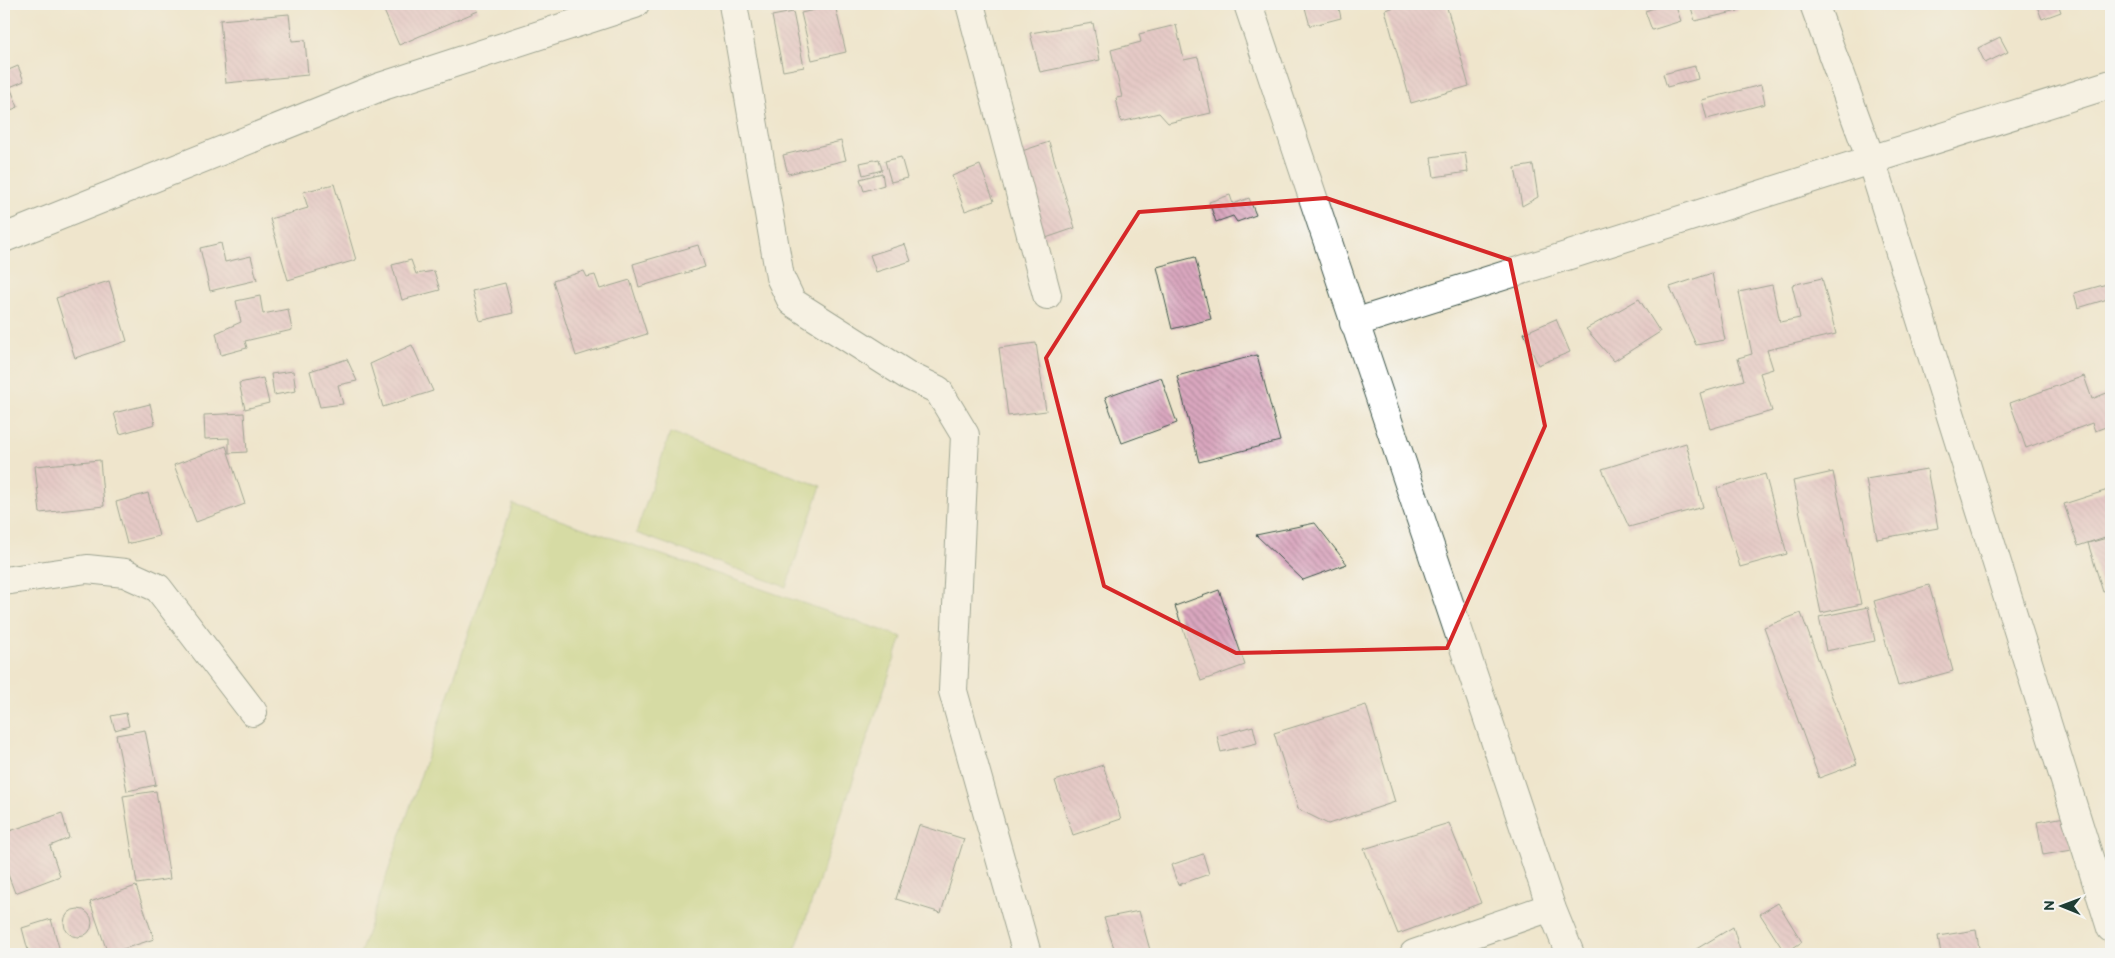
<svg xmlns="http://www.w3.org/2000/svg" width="2115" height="958" font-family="'Balsamiq Sans',sans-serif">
<defs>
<pattern id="building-back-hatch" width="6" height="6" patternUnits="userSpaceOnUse" patternTransform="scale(1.25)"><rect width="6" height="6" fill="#daa7bf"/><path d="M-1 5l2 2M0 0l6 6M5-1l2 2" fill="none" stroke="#b0899c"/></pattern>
</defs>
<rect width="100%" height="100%" fill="#f6f6f2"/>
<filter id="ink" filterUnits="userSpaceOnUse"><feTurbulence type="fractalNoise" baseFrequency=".02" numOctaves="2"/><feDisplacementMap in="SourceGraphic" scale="10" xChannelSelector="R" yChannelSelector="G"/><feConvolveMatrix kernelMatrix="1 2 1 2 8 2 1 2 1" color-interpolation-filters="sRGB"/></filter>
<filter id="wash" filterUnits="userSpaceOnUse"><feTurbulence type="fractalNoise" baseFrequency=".0096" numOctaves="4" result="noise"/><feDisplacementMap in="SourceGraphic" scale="20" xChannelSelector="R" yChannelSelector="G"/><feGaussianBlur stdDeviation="1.12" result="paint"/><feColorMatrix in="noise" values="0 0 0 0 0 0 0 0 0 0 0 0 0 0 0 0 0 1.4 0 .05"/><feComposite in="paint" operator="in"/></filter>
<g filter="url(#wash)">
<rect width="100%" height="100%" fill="#efe5cc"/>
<g fill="#b9cf73" stroke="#6c8654">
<path d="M 670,433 L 821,486 L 786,587 L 636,533 Z"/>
<path d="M 513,504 L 902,637 L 794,954 L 360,954 Z"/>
</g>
<g id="blocks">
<g fill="url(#building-back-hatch)">
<path d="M 381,4 L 475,4 L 478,11 L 399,45 Z"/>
<path d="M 996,4 L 1015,4 L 1015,5 L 997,8 Z"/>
<path d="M 1304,4 L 1338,4 L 1341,18 L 1310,26 Z"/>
<path d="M 1405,4 L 1446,4 L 1469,86 L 1411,103 L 1385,10 Z"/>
<path d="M 1666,4 L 1675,4 L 1681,21 L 1652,30 L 1645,11 Z"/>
<path d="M 1690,4 L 1737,4 L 1738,11 L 1695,21 Z"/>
<path d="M 2036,4 L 2058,4 L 2061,12 L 2042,19 Z"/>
<path d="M 835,5 L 846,52 L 812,60 L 801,13 Z"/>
<path d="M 793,12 L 804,67 L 783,71 L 772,16 Z"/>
<path d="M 289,14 L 292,41 L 305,40 L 308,75 L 226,83 L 220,20 Z"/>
<path d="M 1093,23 L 1100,60 L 1040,72 L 1030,33 Z"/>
<path d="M 1176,25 L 1184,60 L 1198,57 L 1211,113 L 1168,123 L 1159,113 L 1121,122 L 1116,98 L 1122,97 L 1111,50 L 1141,42 L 1139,34 Z"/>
<path d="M 2000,37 L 2008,52 L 1985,63 L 1978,48 Z"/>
<path d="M 18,66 L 24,81 L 10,87 L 18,107 L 4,113 L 4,72 Z"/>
<path d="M 1695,66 L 1698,79 L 1667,87 L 1663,74 Z"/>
<path d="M 1761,85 L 1765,104 L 1707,119 L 1702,100 Z"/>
<path d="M 841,141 L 846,160 L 788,174 L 783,155 Z"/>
<path d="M 1049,142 L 1075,228 L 1040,240 L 1016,153 Z"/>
<path d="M 1465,152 L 1468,172 L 1434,177 L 1431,157 Z"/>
<path d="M 901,157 L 907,178 L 891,182 L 885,161 Z"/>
<path d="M 879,159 L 882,170 L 863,175 L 860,163 Z"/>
<path d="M 980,165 L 994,201 L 965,211 L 952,176 Z"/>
<path d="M 1533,165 L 1538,197 L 1522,206 L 1515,168 Z"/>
<path d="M 882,173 L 884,185 L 864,191 L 860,179 Z"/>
<path d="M 334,184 L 356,260 L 288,280 L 270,219 L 308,208 L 303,192 Z"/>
<path d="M 1230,195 L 1233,204 L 1249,198 L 1256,215 L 1237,222 L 1233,216 L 1216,222 L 1209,202 Z"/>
<path d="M 221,243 L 225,262 L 251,256 L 257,280 L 210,291 L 200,248 Z"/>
<path d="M 905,244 L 911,261 L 876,272 L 870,255 Z"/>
<path d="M 698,245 L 705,267 L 639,287 L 633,264 Z"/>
<path d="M 1195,257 L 1211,319 L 1172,329 L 1157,267 Z"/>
<path d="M 411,260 L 416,274 L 434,271 L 440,290 L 402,300 L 392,265 Z"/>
<path d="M 584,271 L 587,277 L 595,275 L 600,289 L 630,280 L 647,334 L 576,356 L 553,281 Z"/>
<path d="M 1712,273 L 1725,340 L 1696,345 L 1670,287 Z"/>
<path d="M 1822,278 L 1836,334 L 1767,350 L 1773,369 L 1760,373 L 1772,411 L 1710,429 L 1700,393 L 1744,380 L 1738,358 L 1752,354 L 1739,292 L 1772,285 L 1780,322 L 1800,318 L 1792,285 Z"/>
<path d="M 109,281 L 127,341 L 75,358 L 56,298 Z"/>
<path d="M 505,283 L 513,313 L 480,321 L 472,291 Z"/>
<path d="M 2107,284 L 2111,298 L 2078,308 L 2074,293 Z"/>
<path d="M 260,296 L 263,314 L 288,309 L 292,330 L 245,341 L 247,348 L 221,355 L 216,333 L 241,322 L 236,301 Z"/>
<path d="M 1639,299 L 1660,332 L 1614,361 L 1586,329 Z"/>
<path d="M 1556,319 L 1570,352 L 1538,365 L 1524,333 Z"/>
<path d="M 1036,343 L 1046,411 L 1008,416 L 999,348 Z"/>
<path d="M 412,345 L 433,391 L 383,407 L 370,364 Z"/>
<path d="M 1257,355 L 1280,441 L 1199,462 L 1177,376 Z"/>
<path d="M 347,359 L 357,381 L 338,385 L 343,404 L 320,407 L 310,371 Z"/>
<path d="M 293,371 L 296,391 L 274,395 L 271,374 Z"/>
<path d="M 2084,376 L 2092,399 L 2109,392 L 2111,425 L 2095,431 L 2092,423 L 2026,448 L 2010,403 Z"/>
<path d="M 1161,377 L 1177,423 L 1122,443 L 1105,397 Z"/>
<path d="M 263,378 L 269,403 L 245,409 L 239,383 Z"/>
<path d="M 150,404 L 155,424 L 120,434 L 114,413 Z"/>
<path d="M 244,413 L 247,452 L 229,453 L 229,438 L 205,439 L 204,415 Z"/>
<path d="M 1686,443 L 1703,507 L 1629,527 L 1602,469 Z"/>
<path d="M 226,446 L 245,504 L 196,522 L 174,465 Z"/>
<path d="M 100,460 L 104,506 L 40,513 L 35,466 Z"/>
<path d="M 1927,469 L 1938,528 L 1877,539 L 1866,479 Z"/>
<path d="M 1833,472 L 1861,604 L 1821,613 L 1793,481 Z"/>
<path d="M 1765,474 L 1787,554 L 1740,567 L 1717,488 Z"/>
<path d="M 2111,489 L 2111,535 L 2078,546 L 2064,504 Z"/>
<path d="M 148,493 L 159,536 L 127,544 L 116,502 Z"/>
<path d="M 1315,523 L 1347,564 L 1303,580 L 1256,535 Z"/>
<path d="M 2111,537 L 2111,590 L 2103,592 L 2088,543 Z"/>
<path d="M 1929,585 L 1953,671 L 1898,686 L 1874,601 Z"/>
<path d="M 1219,590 L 1245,665 L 1201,681 L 1175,606 Z"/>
<path d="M 1868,607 L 1875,641 L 1826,651 L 1819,617 Z"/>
<path d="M 1801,613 L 1857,764 L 1819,778 L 1764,627 Z"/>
<path d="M 1366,705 L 1395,802 L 1328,824 L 1298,809 L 1274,733 Z"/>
<path d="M 126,713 L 129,726 L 115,730 L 111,716 Z"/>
<path d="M 1253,726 L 1257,743 L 1221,752 L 1217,736 Z"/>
<path d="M 145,730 L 156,785 L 127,791 L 116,735 Z"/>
<path d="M 1103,765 L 1121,819 L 1073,835 L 1055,781 Z"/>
<path d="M 156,791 L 170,879 L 137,884 L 123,796 Z"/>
<path d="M 62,813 L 69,838 L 50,846 L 60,876 L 15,893 L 4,864 L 4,833 Z"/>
<path d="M 2065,817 L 2072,850 L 2043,855 L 2037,822 Z"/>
<path d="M 1449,823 L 1481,903 L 1398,934 L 1364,849 Z"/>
<path d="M 919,825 L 964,839 L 941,913 L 896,899 Z"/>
<path d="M 1203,854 L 1209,874 L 1178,885 L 1171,865 Z"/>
<path d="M 136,886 L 154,939 L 108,954 L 90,902 Z"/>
<path d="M 1778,903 L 1802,942 L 1785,953 L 1760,914 Z"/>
<circle cx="78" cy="923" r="14"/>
<path d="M 1139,911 L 1150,950 L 1137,954 L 1116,954 L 1104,918 Z"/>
<path d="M 51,919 L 60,951 L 49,954 L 29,954 L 22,928 Z"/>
<path d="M 1733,927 L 1741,954 L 1688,954 Z"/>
<path d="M 1976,930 L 1980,954 L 1941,954 L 1938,936 Z"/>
</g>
</g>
</g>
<g filter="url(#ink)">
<use href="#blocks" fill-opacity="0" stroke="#3e564b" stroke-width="1"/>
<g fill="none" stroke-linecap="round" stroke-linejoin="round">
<g stroke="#3e564b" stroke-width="30">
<g id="minor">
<path d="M 733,4 L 780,277 L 792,302 L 907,375 L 938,390 L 965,435 L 953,691 L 1027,954"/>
<path d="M 970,4 L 1047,295"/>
<path d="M 1248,4 L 1551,907 L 1570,954"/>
<path d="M 1814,4 L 1871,160 L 2111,928"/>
<path d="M 4,238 L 380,87 L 635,4"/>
<path d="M 1354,323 L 2111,84"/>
<path d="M 4,581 L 87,569 L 125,573 L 158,588 L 253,712"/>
<path d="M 1414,954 L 1551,907"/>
</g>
</g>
<use href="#minor" stroke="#fff" stroke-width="28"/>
</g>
</g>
<path d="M0 0H2115V958H0ZM 1326,198 L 1510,260 L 1545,426 L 1447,648 L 1236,653 L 1104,586 L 1046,358 L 1139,212 Z" fill="#efe5cc" fill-opacity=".55" fill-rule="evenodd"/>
<path fill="none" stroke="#d62828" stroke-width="4" stroke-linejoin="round" d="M 1326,198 L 1510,260 L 1545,426 L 1447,648 L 1236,653 L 1104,586 L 1046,358 L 1139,212 Z"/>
<rect width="2115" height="958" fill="none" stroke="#f6f6f2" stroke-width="20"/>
<g transform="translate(2062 906) rotate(271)" stroke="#f6f6f2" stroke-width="4" paint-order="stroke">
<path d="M0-4L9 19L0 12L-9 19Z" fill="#1f3d34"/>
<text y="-8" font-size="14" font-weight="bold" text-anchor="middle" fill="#1f3d34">N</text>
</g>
</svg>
